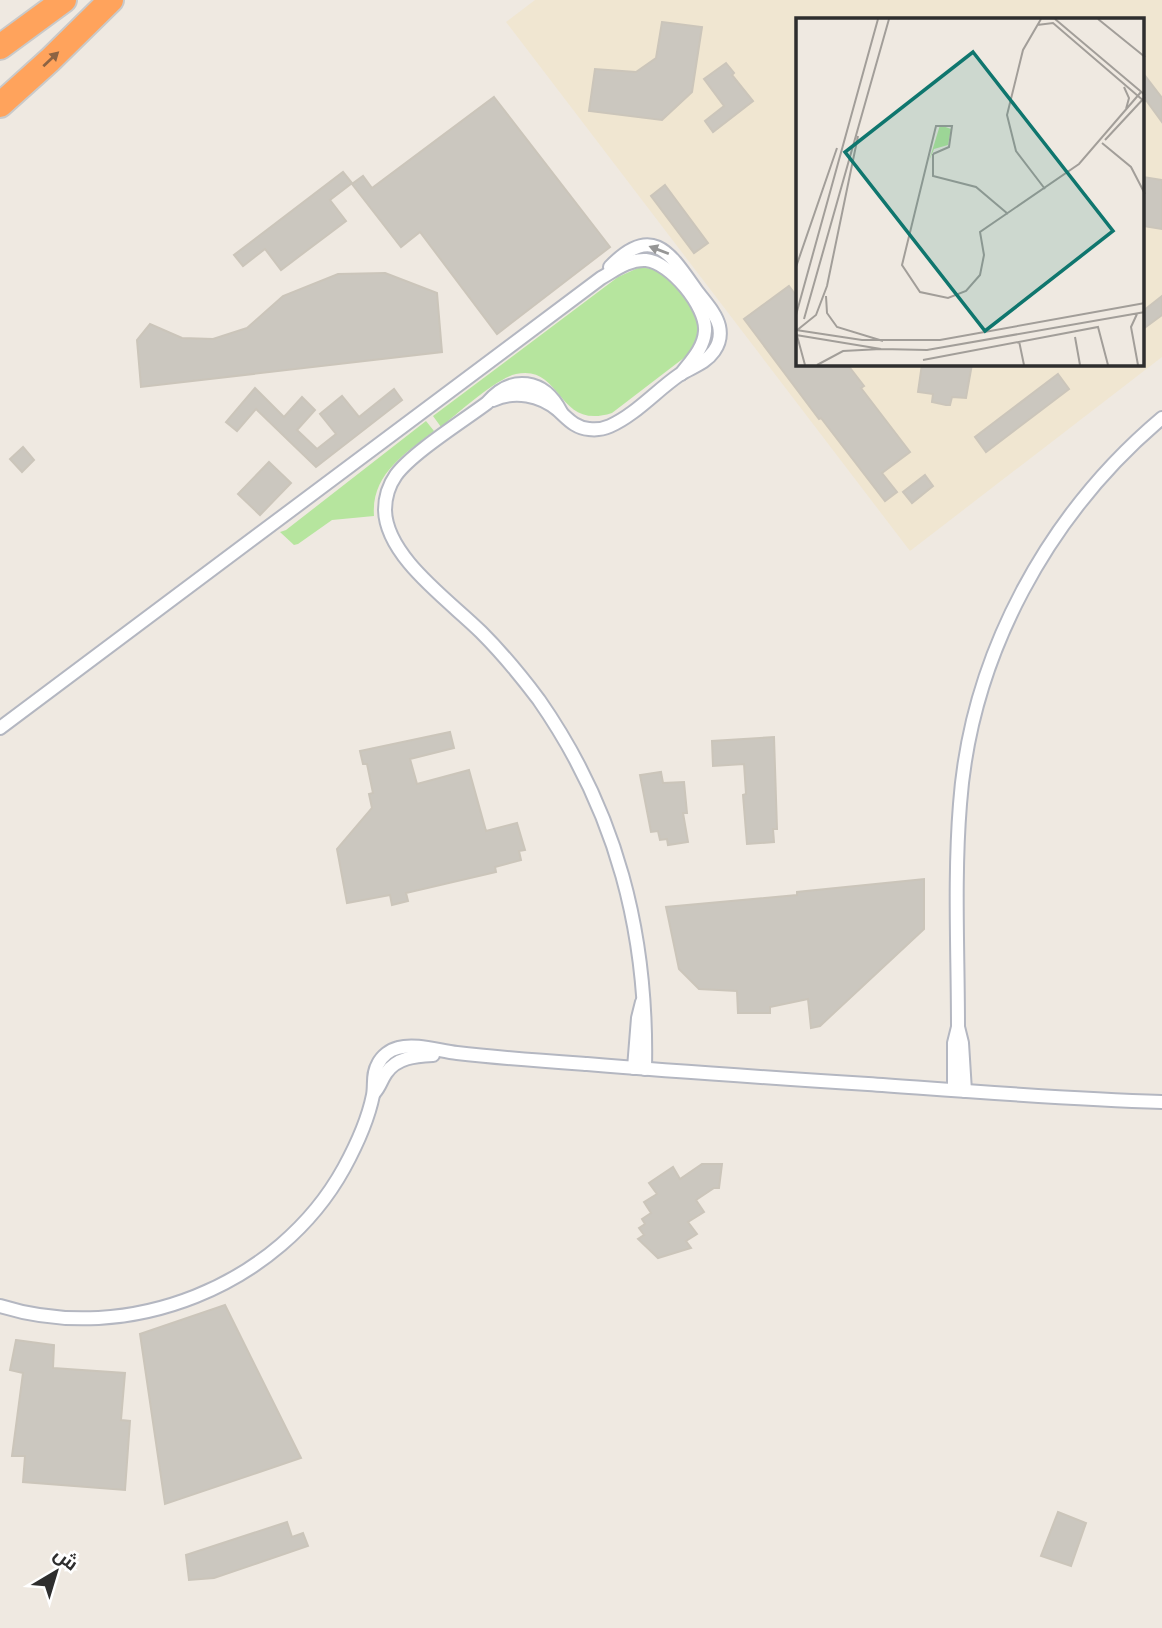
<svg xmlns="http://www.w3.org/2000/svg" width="1162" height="1628" font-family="Raleway,Cairo,sans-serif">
<rect width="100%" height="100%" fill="#efe9e1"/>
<path fill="#f0e6d1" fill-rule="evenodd" d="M 535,0 L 1162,0 L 1162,357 L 910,551 L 506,22 ZM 798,19 L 1143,19 L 1143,364 L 798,364 Z"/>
<g fill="#b6e59e">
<path d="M 638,268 C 647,268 657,268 665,274 C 676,283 697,312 698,327 C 698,337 694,345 689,354 L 612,413 C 556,431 563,364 516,374 C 497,378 458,413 441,427 L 433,416 L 618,277 Z"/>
<path d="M 426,421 L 434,431 C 405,454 371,474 374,516 L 332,520 L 298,544 L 294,545 L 280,532 L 286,530 Z"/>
</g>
<g fill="#cbc7bf" stroke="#cbc5ba" stroke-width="2">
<path d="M 662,22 L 702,27 L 692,92 L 662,120 L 589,111 L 595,69 L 636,72 L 656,58 Z"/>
<path d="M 726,63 L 734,73 L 732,75 L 753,101 L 713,132 L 705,121 L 724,106 L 704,79 Z"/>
<path d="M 1143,73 L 1162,98 L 1162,122 L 1143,96 Z"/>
<path d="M 494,97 L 610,247 L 497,334 L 420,232 L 401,247 L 352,184 L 363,176 L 372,188 Z"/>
<path d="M 343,172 L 352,183 L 330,200 L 346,221 L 281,270 L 265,249 L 243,266 L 234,255 Z"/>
<path d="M 1143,177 L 1162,180 L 1162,229 L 1143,226 Z"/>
<path d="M 665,185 L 708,243 L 694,253 L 651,196 Z"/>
<path d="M 385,273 L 437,293 L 442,352 L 141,387 L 137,340 L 150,324 L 182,338 L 213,339 L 247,328 L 283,296 L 338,274 Z"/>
<path d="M 789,286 L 798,298 L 798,364 L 847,364 L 864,386 L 861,388 L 910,452 L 882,473 L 897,492 L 885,501 L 821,418 L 819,419 L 744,319 Z"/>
<path d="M 1162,296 L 1162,315 L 1143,329 L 1143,311 Z"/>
<path d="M 922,364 L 972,364 L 966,398 L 952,397 L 950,405 L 946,405 L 932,402 L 933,394 L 918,392 Z"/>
<path d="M 1058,374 L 1069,389 L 986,452 L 975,437 Z"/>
<path d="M 255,388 L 284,417 L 302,397 L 315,410 L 297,430 L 317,449 L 336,434 L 320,414 L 342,396 L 359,417 L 394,389 L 402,400 L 316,467 L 256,409 L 237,431 L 226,422 Z"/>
<path d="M 23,447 L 34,460 L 22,472 L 10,459 Z"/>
<path d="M 269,462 L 291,483 L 260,515 L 238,494 Z"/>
<path d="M 925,475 L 933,486 L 912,503 L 903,492 Z"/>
<path d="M 450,732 L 454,748 L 410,759 L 417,784 L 469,770 L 486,831 L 517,823 L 525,850 L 519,851 L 521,860 L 495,867 L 496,872 L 406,893 L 408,901 L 392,905 L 390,895 L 347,903 L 337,849 L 372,808 L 369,794 L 373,793 L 367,764 L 363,764 L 360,751 Z"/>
<path d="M 774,737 L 777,829 L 773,829 L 774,842 L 747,844 L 743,795 L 746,794 L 744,764 L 713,766 L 712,741 Z"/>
<path d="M 661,772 L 663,783 L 684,782 L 687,813 L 683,813 L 688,842 L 668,845 L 667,839 L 660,840 L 658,831 L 651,832 L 640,775 Z"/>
<path d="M 924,879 L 924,929 L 820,1026 L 811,1028 L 808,999 L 770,1007 L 770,1013 L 738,1013 L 737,991 L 699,989 L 679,969 L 666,907 L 797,895 L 797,892 Z"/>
<path d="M 702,1164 L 722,1164 L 719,1188 L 714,1188 L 696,1200 L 704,1212 L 688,1222 L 697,1234 L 686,1241 L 691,1248 L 658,1258 L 638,1239 L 644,1235 L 639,1228 L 645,1224 L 642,1219 L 651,1213 L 644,1202 L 657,1194 L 649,1183 L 673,1167 L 680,1179 Z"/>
<path d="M 225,1305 L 301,1458 L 165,1504 L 140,1334 Z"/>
<path d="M 16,1340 L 54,1345 L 53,1368 L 125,1373 L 121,1420 L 130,1421 L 125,1490 L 23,1482 L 25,1456 L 12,1456 L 23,1373 L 10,1370 Z"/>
<path d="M 1058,1512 L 1086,1523 L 1071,1566 L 1041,1556 Z"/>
<path d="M 287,1522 L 292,1537 L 303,1533 L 308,1546 L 214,1578 L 189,1580 L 186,1555 Z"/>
</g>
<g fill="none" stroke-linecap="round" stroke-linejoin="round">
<g stroke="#b4b7c1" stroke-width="16">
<g id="minor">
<path d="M 493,400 C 515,390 540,395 558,410 C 568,419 575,428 589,429 C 596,430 603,429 610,426 C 635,415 656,391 679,375 C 691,367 705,364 714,351 C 719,344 721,335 719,326 C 716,313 704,301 696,290 C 670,253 652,223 610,267"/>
<path d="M 561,412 C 544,379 512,374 487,403 C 463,421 412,453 396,475 C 389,485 385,498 385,510 C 386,557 450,601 481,632 C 502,653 521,676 539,700 C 617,812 648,934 645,1069"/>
<path d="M 0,728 L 601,278 C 615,270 629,259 646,260 C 670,262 707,307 705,331 C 704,348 691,361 681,374"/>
<path d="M 634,1068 L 638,1018 L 642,1002"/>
<path d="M 954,1090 L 954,1043 L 958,1027"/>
<path d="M 965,1091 L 962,1043 L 958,1027 C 958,953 954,878 960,804 C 971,655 1048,514 1162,418"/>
<path d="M 374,1093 C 380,1087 381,1080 386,1073 C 397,1057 416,1056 433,1055"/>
<path d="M 0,1306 C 128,1346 279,1286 344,1168 C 356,1146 368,1120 373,1095 C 375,1085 372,1074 378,1064 C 382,1056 390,1050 398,1048 C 416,1043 439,1051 457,1053 C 500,1058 544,1061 587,1064 C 681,1072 774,1078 868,1084 C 966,1091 1064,1099 1162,1102"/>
</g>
</g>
<g stroke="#c9c9c9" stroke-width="28">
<g id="motorway">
<path d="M 0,47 L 64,0"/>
<path d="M 0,105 L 50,60 L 111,0"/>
</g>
</g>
<use href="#minor" stroke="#fff" stroke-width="12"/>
<use href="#motorway" stroke="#ffa35c" stroke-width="24"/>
</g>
<defs><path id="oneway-solid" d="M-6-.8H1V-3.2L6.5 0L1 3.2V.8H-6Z" transform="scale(1.75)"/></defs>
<use fill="#8c6343" href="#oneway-solid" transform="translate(51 59) rotate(-43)"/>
<use fill="#969696" href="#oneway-solid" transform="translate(659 250) rotate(-159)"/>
<g transform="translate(796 18)">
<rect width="348" height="348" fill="#efe9e1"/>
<path d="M 144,107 L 155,111 L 152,127 L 138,131 L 133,143 Z" fill="#b6e59e"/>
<path fill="none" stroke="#a29e99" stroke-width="2" d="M 245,1 L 227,32 L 211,97 L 220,133 L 249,171M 259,1 L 349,77M 302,1 L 349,39M 241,7 L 257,5 L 349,84M 328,69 L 333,80 L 330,91M 309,122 L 349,79M 306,125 L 335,149 L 349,176M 137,136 L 153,129 L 156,108 L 140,108 L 106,247 L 124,274 L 152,280 L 170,273 L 184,257 L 188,237 L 184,214 L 283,146 L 345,74M 137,136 L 137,158 L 180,169 L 212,196M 0,249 L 41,130M 30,278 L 31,295 L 41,309 L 87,323M 341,296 L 335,309 L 342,347M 0,297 L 82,1M 8,301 L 93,1M 0,312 L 66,322 L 144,322 L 349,285M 0,313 L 20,297 L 31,268 L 62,118M 0,314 L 9,347M 0,317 L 85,331 L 131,332 L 349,294M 279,319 L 284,347M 223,323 L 228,347M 127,342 L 302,309 L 312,347M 21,347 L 47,333 L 85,331"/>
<path fill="#0f766e" fill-opacity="0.15" stroke="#0f766e" stroke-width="3.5" d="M 177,34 L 317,213 L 189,313 L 49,134 Z"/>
<rect width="348" height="348" fill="none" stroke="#2e2e2e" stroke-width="3.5"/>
</g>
<g transform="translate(56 1572) rotate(38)" stroke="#ffffff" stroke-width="5" paint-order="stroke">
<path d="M0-5L12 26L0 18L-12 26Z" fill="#2e2e2e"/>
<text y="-10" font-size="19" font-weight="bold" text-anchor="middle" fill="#2e2e2e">ش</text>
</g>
</svg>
